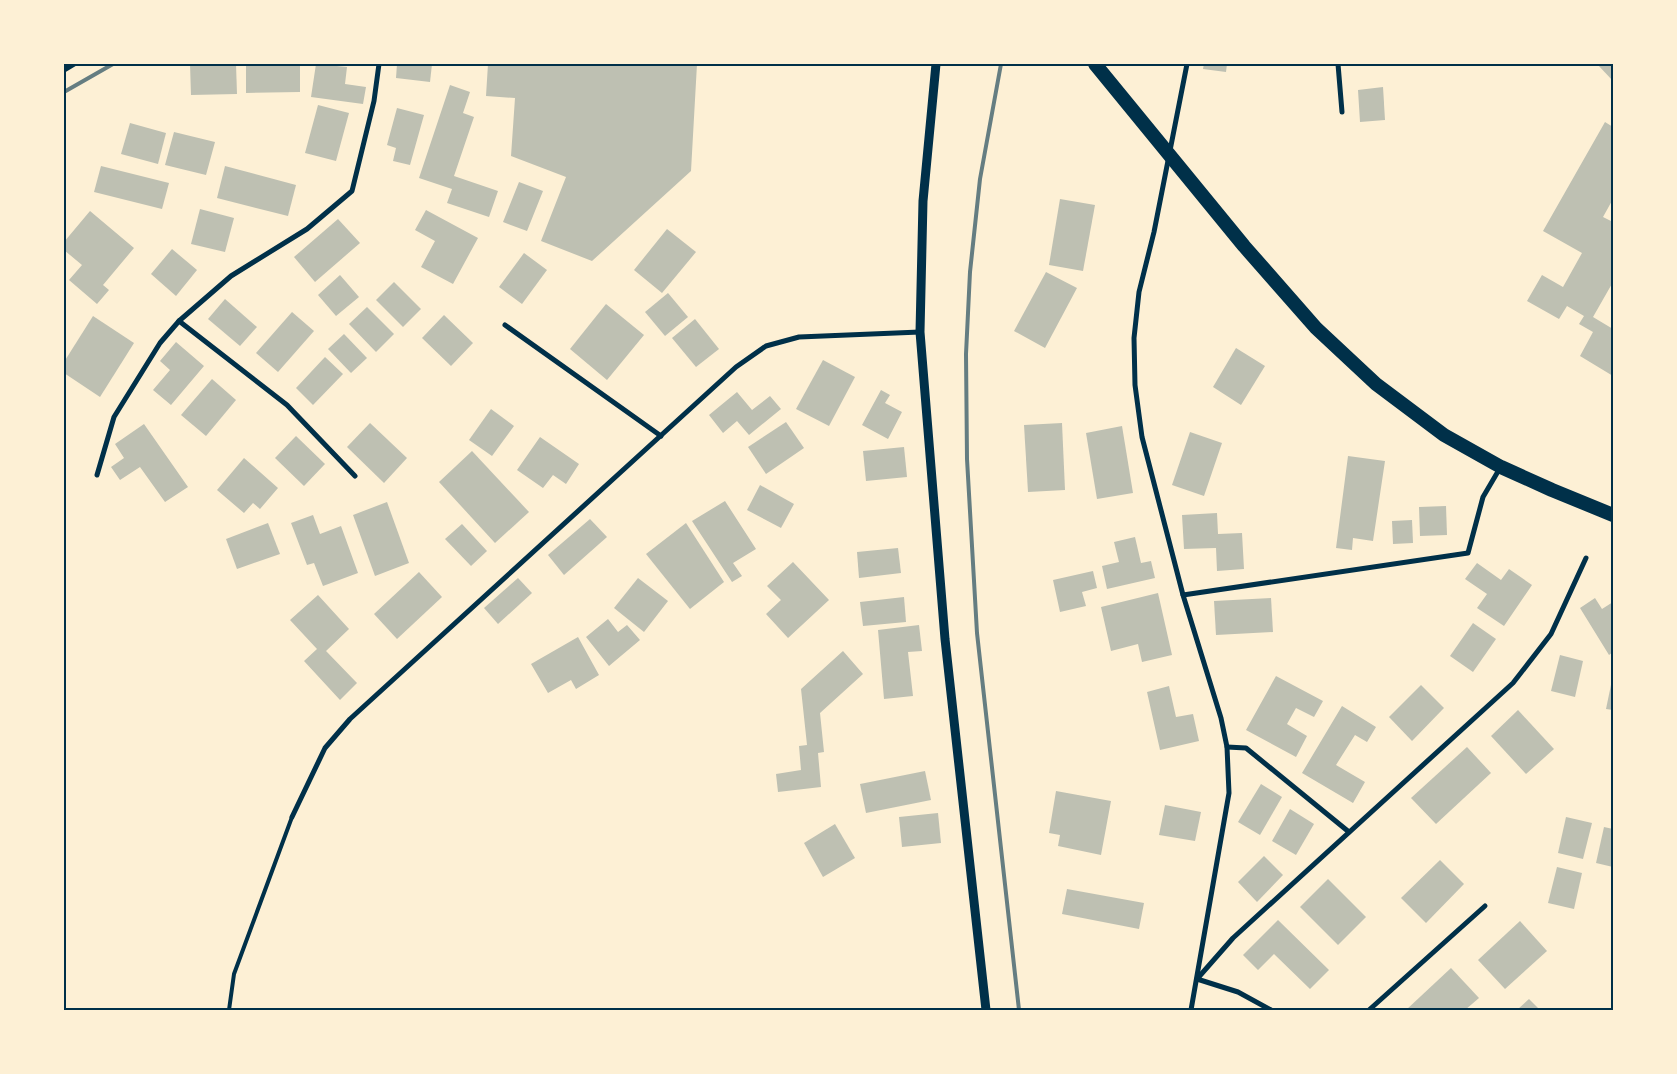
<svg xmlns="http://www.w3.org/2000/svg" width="1677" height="1074" font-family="'Asap Condensed',sans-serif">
<rect width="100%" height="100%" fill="#fdf0d5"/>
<g fill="#bec0b2">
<path d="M 190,64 L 236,64 L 237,94 L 191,95 Z"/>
<path d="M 246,64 L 300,64 L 300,92 L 246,93 Z"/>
<path d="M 316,64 L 347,67 L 345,84 L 366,87 L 363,104 L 311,97 Z"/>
<path d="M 397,64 L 432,64 L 430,82 L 396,78 Z"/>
<path d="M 488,64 L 697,64 L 691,171 L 592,261 L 541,241 L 566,177 L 511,156 L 515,98 L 486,96 Z"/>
<path d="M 1204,64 L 1227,64 L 1226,72 L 1203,69 Z"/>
<path d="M 1597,64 L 1613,64 L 1613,81 Z"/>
<path d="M 450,85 L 470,92 L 463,113 L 474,117 L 454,176 L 498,191 L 489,217 L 447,203 L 452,189 L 419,178 Z"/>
<path d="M 1383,87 L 1385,120 L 1360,122 L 1358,90 Z"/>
<path d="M 318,105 L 349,113 L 336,161 L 305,153 Z"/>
<path d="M 397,108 L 424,115 L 410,165 L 393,161 L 396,148 L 387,145 Z"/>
<path d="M 1605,122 L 1613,127 L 1613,199 L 1603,217 L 1613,222 L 1613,282 L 1593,317 L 1613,329 L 1613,376 L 1580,356 L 1593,332 L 1579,324 L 1584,316 L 1567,306 L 1559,319 L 1527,301 L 1542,275 L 1563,287 L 1582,253 L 1543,231 Z"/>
<path d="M 130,123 L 166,133 L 158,164 L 121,154 Z"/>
<path d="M 174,132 L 215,142 L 206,175 L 165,165 Z"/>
<path d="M 101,166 L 169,183 L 162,209 L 94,192 Z"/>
<path d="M 225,166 L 296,185 L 288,216 L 217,198 Z"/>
<path d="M 519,182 L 543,191 L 527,231 L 503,222 Z"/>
<path d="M 1060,199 L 1095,205 L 1083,271 L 1049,265 Z"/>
<path d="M 200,209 L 234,218 L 225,252 L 191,244 Z"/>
<path d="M 426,210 L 478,238 L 453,284 L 421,267 L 435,241 L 415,230 Z"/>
<path d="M 90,211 L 134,248 L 103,285 L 109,290 L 97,304 L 69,280 L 82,265 L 64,250 L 64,242 Z"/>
<path d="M 338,219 L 360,243 L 315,282 L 294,257 Z"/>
<path d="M 667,229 L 696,252 L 662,293 L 634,270 Z"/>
<path d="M 172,249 L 197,270 L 176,296 L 151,274 Z"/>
<path d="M 524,253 L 547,270 L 522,304 L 499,287 Z"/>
<path d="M 1046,272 L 1077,288 L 1045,348 L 1014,331 Z"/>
<path d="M 340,275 L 359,297 L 336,316 L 318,295 Z"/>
<path d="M 394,282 L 421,309 L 403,327 L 376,300 Z"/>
<path d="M 668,293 L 688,317 L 665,336 L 645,312 Z"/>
<path d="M 225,299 L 257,327 L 240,346 L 208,319 Z"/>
<path d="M 606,304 L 644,335 L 607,380 L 570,349 Z"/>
<path d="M 367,307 L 394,334 L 376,352 L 349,324 Z"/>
<path d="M 292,312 L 314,331 L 278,372 L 256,353 Z"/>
<path d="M 444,315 L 473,343 L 451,366 L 422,338 Z"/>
<path d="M 93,316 L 134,343 L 100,397 L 64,373 L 64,362 Z"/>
<path d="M 695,319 L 719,349 L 696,367 L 672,338 Z"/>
<path d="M 344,334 L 367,358 L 351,373 L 328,349 Z"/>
<path d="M 176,342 L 204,366 L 171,405 L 153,390 L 170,370 L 160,361 Z"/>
<path d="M 1236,348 L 1265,366 L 1241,405 L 1213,387 Z"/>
<path d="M 325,357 L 343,374 L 313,405 L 296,388 Z"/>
<path d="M 823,360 L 855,377 L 829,426 L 796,409 Z"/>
<path d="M 212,379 L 236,400 L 206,436 L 181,415 Z"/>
<path d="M 881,390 L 890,395 L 885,403 L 902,412 L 888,439 L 862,425 Z"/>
<path d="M 737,392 L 752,410 L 770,396 L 781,409 L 749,435 L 737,421 L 723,433 L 709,415 Z"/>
<path d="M 491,409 L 514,426 L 492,456 L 469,440 Z"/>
<path d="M 786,422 L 804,448 L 766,474 L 748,447 Z"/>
<path d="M 370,423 L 407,458 L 384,483 L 347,447 Z"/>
<path d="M 1062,423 L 1065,490 L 1028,492 L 1024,425 Z"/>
<path d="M 144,424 L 188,487 L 165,502 L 140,467 L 120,480 L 111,467 L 124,458 L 115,444 Z"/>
<path d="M 1122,426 L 1133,493 L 1097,499 L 1086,433 Z"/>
<path d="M 1190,432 L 1222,443 L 1204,496 L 1172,485 Z"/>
<path d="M 296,436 L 325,464 L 304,486 L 275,458 Z"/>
<path d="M 540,437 L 579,464 L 566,484 L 553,475 L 543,488 L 517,470 Z"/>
<path d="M 904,447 L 907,477 L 866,481 L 863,451 Z"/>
<path d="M 472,451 L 529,512 L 495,543 L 439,482 Z"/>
<path d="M 1348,456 L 1385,461 L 1373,541 L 1353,538 L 1352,550 L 1336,548 Z"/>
<path d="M 244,458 L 278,488 L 260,509 L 253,503 L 244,513 L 217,490 Z"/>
<path d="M 760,485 L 794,504 L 781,528 L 747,510 Z"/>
<path d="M 725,501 L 756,549 L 733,563 L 742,576 L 732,582 L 692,521 Z"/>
<path d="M 387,502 L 409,563 L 375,576 L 353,515 Z"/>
<path d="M 1446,506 L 1447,535 L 1420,536 L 1419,507 Z"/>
<path d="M 1217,513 L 1218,534 L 1242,533 L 1244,569 L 1217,571 L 1216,548 L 1184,549 L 1182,515 Z"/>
<path d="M 313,515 L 320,534 L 341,526 L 358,573 L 323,586 L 314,563 L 307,565 L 291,523 Z"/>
<path d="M 590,519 L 607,537 L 564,575 L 548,555 Z"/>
<path d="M 1412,520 L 1413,543 L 1393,544 L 1392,521 Z"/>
<path d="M 268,523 L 280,554 L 237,569 L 226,539 Z"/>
<path d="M 686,523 L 724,582 L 690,609 L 646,554 Z"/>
<path d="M 462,524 L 487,551 L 471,566 L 445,539 Z"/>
<path d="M 1135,537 L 1141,563 L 1151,561 L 1155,578 L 1107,589 L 1102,566 L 1119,562 L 1114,542 Z"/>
<path d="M 898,548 L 901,573 L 859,578 L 857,552 Z"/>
<path d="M 793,562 L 829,600 L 788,638 L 766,614 L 781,600 L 767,586 Z"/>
<path d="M 1477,563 L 1501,580 L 1509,569 L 1532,585 L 1504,626 L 1477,608 L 1487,594 L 1465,579 Z"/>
<path d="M 1093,571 L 1097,588 L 1082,592 L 1086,606 L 1060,612 L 1053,580 Z"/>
<path d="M 419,572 L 442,597 L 397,639 L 374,614 Z"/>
<path d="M 518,578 L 532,593 L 498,624 L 484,608 Z"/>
<path d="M 638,578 L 668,601 L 644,632 L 614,608 Z"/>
<path d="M 1158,593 L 1172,655 L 1142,662 L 1138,644 L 1111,651 L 1101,607 Z"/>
<path d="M 318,595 L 349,629 L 326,651 L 357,683 L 340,700 L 304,661 L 317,649 L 290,620 Z"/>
<path d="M 904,597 L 906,622 L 863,626 L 860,602 Z"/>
<path d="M 1271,598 L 1273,632 L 1216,635 L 1214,601 Z"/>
<path d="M 1595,598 L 1602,609 L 1613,602 L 1613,652 L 1609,655 L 1580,608 Z"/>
<path d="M 608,619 L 618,632 L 627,625 L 640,640 L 609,666 L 586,637 Z"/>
<path d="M 1473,623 L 1496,639 L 1473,672 L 1450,656 Z"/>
<path d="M 919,625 L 922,651 L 908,652 L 913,696 L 884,699 L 878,630 Z"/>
<path d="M 578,637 L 599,675 L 576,689 L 571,680 L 548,693 L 531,664 Z"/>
<path d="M 843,651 L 863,674 L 820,713 L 824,752 L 818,753 L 821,787 L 778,792 L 776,774 L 801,770 L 799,746 L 807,745 L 801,689 Z"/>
<path d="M 1560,655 L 1583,661 L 1575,697 L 1551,691 Z"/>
<path d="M 1276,676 L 1323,701 L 1314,717 L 1296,708 L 1287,724 L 1307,736 L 1296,757 L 1246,730 Z"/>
<path d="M 1612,680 L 1613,680 L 1613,710 L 1606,709 Z"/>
<path d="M 1421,685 L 1444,708 L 1412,741 L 1389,717 Z"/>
<path d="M 1169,686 L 1176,717 L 1193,714 L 1199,741 L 1160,750 L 1147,692 Z"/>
<path d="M 1342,706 L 1376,727 L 1367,742 L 1355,735 L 1336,765 L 1365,782 L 1353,803 L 1302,773 Z"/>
<path d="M 1518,710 L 1554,749 L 1526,774 L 1491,736 Z"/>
<path d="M 1467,747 L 1491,773 L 1436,824 L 1411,798 Z"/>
<path d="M 925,771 L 931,800 L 866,813 L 860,784 Z"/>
<path d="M 1261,784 L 1282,797 L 1260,835 L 1238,822 Z"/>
<path d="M 1056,791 L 1111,801 L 1101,855 L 1058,846 L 1060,835 L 1049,833 Z"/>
<path d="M 1165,805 L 1201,812 L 1195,841 L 1159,835 Z"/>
<path d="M 1290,809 L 1314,824 L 1296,855 L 1272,841 Z"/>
<path d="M 938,813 L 941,843 L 902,847 L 899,817 Z"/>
<path d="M 1566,817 L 1592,823 L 1583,859 L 1558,853 Z"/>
<path d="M 835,824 L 855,858 L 823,877 L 804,843 Z"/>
<path d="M 1604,827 L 1613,829 L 1613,867 L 1596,863 Z"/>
<path d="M 1264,856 L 1283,875 L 1257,902 L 1238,882 Z"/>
<path d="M 1440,860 L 1464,884 L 1426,923 L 1401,898 Z"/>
<path d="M 1557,867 L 1582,873 L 1574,909 L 1548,903 Z"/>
<path d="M 1328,879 L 1366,917 L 1338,945 L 1300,907 Z"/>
<path d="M 1067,889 L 1144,903 L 1139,929 L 1062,914 Z"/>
<path d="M 1278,920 L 1329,970 L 1310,989 L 1274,954 L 1258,970 L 1243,955 Z"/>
<path d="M 1520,921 L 1547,951 L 1505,989 L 1478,960 Z"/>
<path d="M 1451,968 L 1479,998 L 1465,1010 L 1406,1010 Z"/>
<path d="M 1529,999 L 1540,1010 L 1517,1010 Z"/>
</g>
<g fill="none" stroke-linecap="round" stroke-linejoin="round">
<path stroke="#003049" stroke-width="4" d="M 229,1010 L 234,974 L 292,817"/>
<g stroke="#003049" stroke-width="5">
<path d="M 1187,64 L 1154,232 L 1139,292 L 1134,338 L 1135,385 L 1142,437 L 1183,595 L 1221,718 L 1227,747 L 1229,793 L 1191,1010"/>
<path d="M 1338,64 L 1342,112"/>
<path d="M 64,70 L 74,64"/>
<path d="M 179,321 L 287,405 L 355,476"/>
<path d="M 505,325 L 661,436"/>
<path d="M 97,475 L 114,417 L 160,343 L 179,321 L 231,276 L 307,229 L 352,191 L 374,101 L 379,64"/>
<path d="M 1183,595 L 1468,553 L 1483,497 L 1500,468"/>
<path d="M 1227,747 L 1246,748 L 1349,832"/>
<path d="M 292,817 L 325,748 L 350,719 L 736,367 L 766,346 L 799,337 L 920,332"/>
<path d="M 1271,1010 L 1238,992 L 1197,979 L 1233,938 L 1513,683 L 1551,634 L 1586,558"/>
<path d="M 1369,1010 L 1485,906"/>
</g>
<path stroke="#003049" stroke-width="9" d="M 936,64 L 923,201 L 920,332 L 945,639 L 986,1010"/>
<path stroke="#003049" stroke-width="14" d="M 1095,64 L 1244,246 L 1316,328 L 1376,384 L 1444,435 L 1501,467 L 1552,490 L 1613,515"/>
<g stroke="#657d81" stroke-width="4">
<path d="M 1001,64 L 980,179 L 970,272 L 966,354 L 967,459 L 977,633 L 1019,1010"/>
<path d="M 64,92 L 113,64"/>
</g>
</g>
<rect width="1677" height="1074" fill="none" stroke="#fdf0d5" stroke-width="130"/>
<rect x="65" y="65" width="1547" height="944" fill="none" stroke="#003049" stroke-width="2"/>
</svg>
